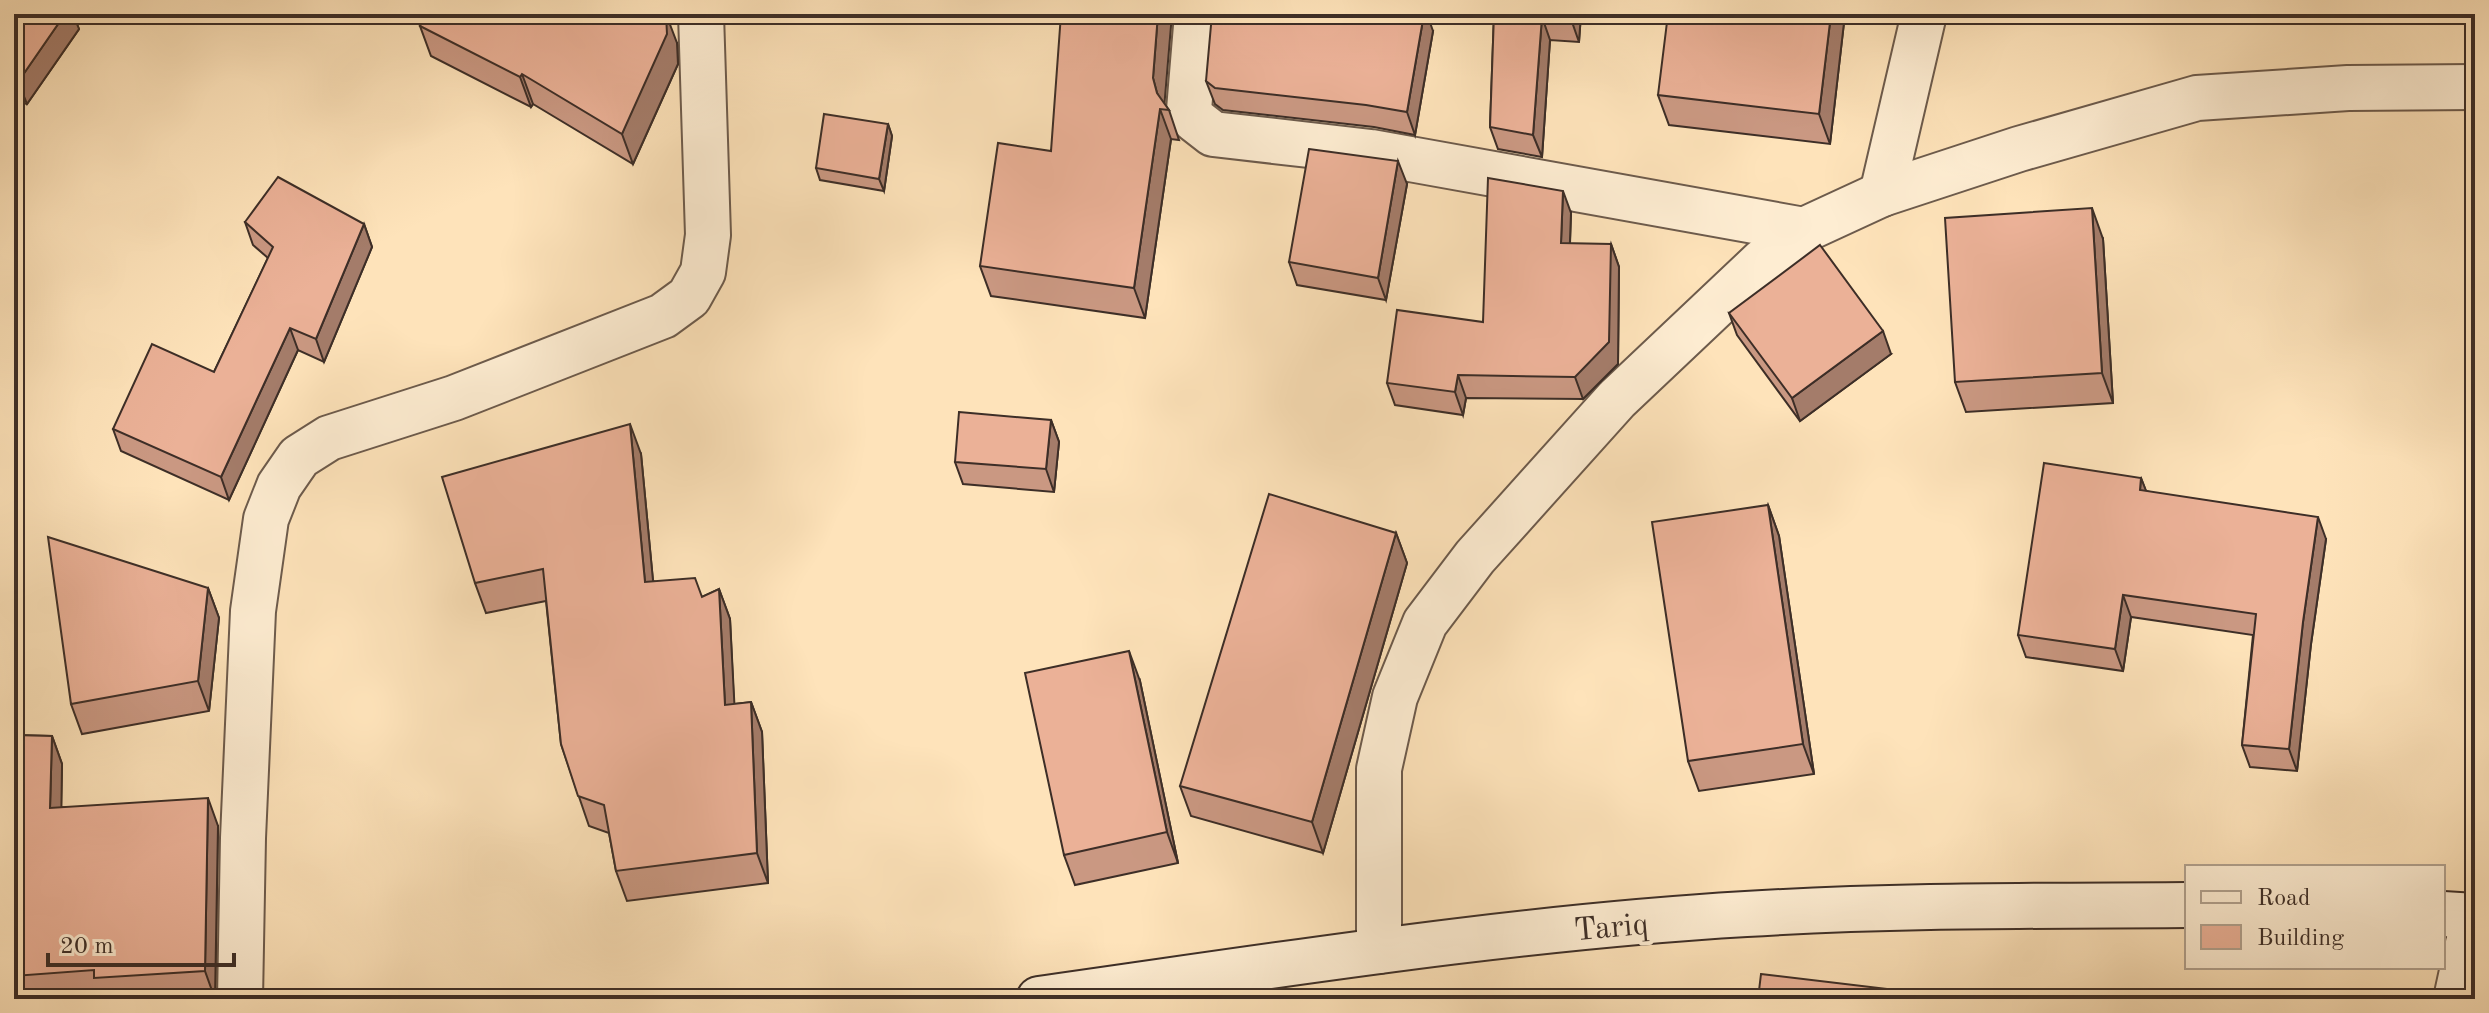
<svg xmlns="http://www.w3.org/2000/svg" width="2489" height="1013" font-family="'Old Standard TT',serif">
<rect width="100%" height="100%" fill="#fee3ba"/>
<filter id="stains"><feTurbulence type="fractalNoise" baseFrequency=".0025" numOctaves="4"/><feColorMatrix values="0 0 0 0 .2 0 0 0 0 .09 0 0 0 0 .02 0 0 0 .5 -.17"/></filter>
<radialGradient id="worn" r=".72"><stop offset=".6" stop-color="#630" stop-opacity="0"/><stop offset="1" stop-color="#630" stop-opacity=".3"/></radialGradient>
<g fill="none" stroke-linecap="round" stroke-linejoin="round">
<g stroke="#6d5b4c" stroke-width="48">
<g id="street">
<path d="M 1197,14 L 1189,110 L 1195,120 L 1213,134 L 1371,152 L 1804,230"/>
<path d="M 1882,194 L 1924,14"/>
<path d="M 1379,951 L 1379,769 L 1395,697 L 1425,623 L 1475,557 L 1617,399 L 1763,261 L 1804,230 L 1882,194 L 2019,149 L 2197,98 L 2348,88 L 2475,87"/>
<path d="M 240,999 L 243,838 L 253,611 L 266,519 L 279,486 L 299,457 L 329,438 L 454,398 L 663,316 L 689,297 L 703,272 L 708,235 L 701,14"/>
<path d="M 2456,999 L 2474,916"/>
</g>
</g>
<g stroke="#3d2e27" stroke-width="48">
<g id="secondary">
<path d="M 2443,914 L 2475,916"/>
<path d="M 1039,999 C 1274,966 1509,928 1746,914 C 1893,905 2040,906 2187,905"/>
</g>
</g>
<use href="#street" stroke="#feedd2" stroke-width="44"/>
<use href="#secondary" stroke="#feedd2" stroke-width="44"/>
</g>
<g fill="#ca9882" stroke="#3d2e27" stroke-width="2">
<path d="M 14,14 L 73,14 L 79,29 L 27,104 L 14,100 Z"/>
<path d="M 1494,14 L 1581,14 L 1579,42 L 1550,40 L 1542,157 L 1498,149 L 1490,127 Z"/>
<path d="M 1845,14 L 1830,144 L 1669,125 L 1658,95 Z"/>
<path d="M 420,26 L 677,43 L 678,64 L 633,164 L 533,104 L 531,107 L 431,56 Z"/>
<path d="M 1433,31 L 1415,135 L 1374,127 L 1223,110 L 1215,104 L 1206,81 Z"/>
<path d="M 1164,104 L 1169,110 L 1179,140 L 1171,139 L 1145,318 L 991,296 L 980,266 L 1051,151 Z"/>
<path d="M 888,124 L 892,136 L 884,191 L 820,180 L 816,168 Z"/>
<path d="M 1407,184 L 1386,300 L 1297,285 L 1289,262 Z"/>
<path d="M 1571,213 L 1570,244 L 1611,244 L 1619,267 L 1618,364 L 1583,399 L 1466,398 L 1463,415 L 1395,405 L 1387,383 L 1483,322 Z"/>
<path d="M 245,222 L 364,224 L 372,247 L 324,362 L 298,350 L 229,500 L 121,451 L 113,429 L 214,372 L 268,258 L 253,245 Z"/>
<path d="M 2103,239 L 2113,403 L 1966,412 L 1955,382 Z"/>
<path d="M 1729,313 L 1891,354 L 1800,421 L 1737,335 Z"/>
<path d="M 1051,420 L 1059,442 L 1054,492 L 963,484 L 955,462 Z"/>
<path d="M 641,454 L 653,581 L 702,597 L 719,589 L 730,619 L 734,704 L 751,702 L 762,732 L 768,883 L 627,901 L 616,871 L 609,833 L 589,826 L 561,744 L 546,601 L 486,613 L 475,583 Z"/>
<path d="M 2141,478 L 2146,491 L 2326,539 L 2311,644 L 2297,771 L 2250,767 L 2242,745 L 2253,635 L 2131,617 L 2123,671 L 2026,657 L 2018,635 Z"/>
<path d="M 1768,505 L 1779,536 L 1814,774 L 1699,791 L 1688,761 Z"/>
<path d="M 1396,533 L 1407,563 L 1323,853 L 1191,816 L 1180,786 Z"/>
<path d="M 208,588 L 219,618 L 209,711 L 82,734 L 71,704 Z"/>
<path d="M 1140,681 L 1178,863 L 1075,885 L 1064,855 Z"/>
<path d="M 14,735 L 52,736 L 62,764 L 61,807 L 218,826 L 215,999 L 14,999 Z"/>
</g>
<g fill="#a47c6a" stroke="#3d2e27" stroke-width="2">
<path d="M 65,14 L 73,14 L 79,29 L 27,104 L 18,82 Z"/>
<path d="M 666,14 L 677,43 L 678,64 L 633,164 L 622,134 Z"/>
<path d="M 1158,14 L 1172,14 L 1164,109 L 1157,93 L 1153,78 Z"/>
<path d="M 1424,14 L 1427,14 L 1433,31 L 1415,135 L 1407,112 Z"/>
<path d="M 1571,14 L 1581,14 L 1579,42 L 1571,19 Z"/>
<path d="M 1831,14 L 1845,14 L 1830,144 L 1819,114 Z"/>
<path d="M 1542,17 L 1550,40 L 1542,157 L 1533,135 Z"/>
<path d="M 522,74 L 533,104 L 531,107 L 520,77 Z"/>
<path d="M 1160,109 L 1171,139 L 1145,318 L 1134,288 Z"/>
<path d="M 888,124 L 892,136 L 884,191 L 879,179 Z"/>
<path d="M 1398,161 L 1407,184 L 1386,300 L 1378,278 Z"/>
<path d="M 1563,191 L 1571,213 L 1569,266 L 1561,243 Z"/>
<path d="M 2092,208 L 2103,239 L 2113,403 L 2102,373 Z"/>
<path d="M 364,224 L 372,247 L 324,362 L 316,339 Z"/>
<path d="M 1611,244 L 1619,267 L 1618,364 L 1583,399 L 1575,377 Z"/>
<path d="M 290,328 L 298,350 L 229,500 L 221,477 Z"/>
<path d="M 1883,331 L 1891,354 L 1800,421 L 1792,398 Z"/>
<path d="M 1458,375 L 1466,398 L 1463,415 L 1455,392 Z"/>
<path d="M 1051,420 L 1059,442 L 1054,492 L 1046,469 Z"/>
<path d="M 630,424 L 641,454 L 656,612 L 645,582 Z"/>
<path d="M 2141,478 L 2150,501 L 2140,490 Z"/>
<path d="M 1768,505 L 1779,536 L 1814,774 L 1803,744 Z"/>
<path d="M 2318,517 L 2326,539 L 2311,644 L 2297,771 L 2289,749 L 2303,622 Z"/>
<path d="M 1396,533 L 1407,563 L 1323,853 L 1312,822 Z"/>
<path d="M 208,588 L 219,618 L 209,711 L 198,681 Z"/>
<path d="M 719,589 L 730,619 L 736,735 L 725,705 Z"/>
<path d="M 2123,595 L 2131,617 L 2123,671 L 2115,649 Z"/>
<path d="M 1129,651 L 1140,681 L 1178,863 L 1167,832 Z"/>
<path d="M 751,702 L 762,732 L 768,883 L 757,853 Z"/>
<path d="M 52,736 L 62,764 L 61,836 L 50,808 Z"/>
<path d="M 208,798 L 218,826 L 215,999 L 205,971 Z"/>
</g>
<g fill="#ebb197" stroke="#3d2e27" stroke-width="2">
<path d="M 14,14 L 65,14 L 18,82 L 14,80 Z"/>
<path d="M 427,14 L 666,14 L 667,34 L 622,134 L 522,74 L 520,77 L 420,26 Z"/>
<path d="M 1061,14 L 1158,14 L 1153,78 L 1157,93 L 1169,110 L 1160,109 L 1134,288 L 980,266 L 998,143 L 1051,151 Z"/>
<path d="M 1212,14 L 1424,14 L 1407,112 L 1366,105 L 1215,88 L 1206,81 Z"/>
<path d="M 1494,14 L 1571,14 L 1571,19 L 1542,17 L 1533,135 L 1490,127 Z"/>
<path d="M 1668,14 L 1831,14 L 1819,114 L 1658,95 Z"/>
<path d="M 824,114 L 888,124 L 879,179 L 816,168 Z"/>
<path d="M 1309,149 L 1398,161 L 1378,278 L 1289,262 Z"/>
<path d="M 278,177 L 364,224 L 316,339 L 290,328 L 221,477 L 113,429 L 152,344 L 214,372 L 273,247 L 245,222 Z"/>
<path d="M 1488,178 L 1563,191 L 1561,243 L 1611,244 L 1609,342 L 1575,377 L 1458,375 L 1455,392 L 1387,383 L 1397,310 L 1483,322 Z"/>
<path d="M 2092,208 L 2102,373 L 1955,382 L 1945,218 Z"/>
<path d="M 1820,245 L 1883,331 L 1792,398 L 1729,313 Z"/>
<path d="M 959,412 L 1051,420 L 1046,469 L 955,462 Z"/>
<path d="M 630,424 L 645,582 L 695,578 L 702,597 L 719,589 L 725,705 L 751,702 L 757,853 L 616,871 L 604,805 L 578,796 L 561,744 L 543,569 L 475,583 L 442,477 Z"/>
<path d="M 2044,463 L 2141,478 L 2140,490 L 2318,517 L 2303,622 L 2289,749 L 2242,745 L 2256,614 L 2123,595 L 2115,649 L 2018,635 Z"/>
<path d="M 1269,494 L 1396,533 L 1312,822 L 1180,786 Z"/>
<path d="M 1768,505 L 1803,744 L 1688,761 L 1652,522 Z"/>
<path d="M 48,537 L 208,588 L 198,681 L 71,704 Z"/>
<path d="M 1129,651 L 1167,832 L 1064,855 L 1025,673 Z"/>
<path d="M 14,735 L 52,736 L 50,808 L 208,798 L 205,971 L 94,978 L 94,970 L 14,976 Z"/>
<path d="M 1761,974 L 1971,999 L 1758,999 Z"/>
<path d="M 2319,991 L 2357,999 L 2317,999 Z"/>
</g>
<g text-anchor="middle" stroke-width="8" stroke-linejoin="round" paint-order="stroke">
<g font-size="32" fill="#3d2e27" stroke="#feedd2">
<text transform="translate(1611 926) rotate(-5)" y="11">Tariq</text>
</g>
</g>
<rect width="2489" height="1013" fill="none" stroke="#fee3ba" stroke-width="48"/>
<rect x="16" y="16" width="2457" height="981" fill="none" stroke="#3d2e27" stroke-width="4"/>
<rect x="24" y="24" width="2441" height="965" fill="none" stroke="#3d2e27" stroke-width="2"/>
<rect x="2185" y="865" width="260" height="104" fill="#feedd2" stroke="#b1a18e" stroke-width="2"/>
<rect x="2201" y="891" width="40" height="12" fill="#feedd2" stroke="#b1a18e" stroke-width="2"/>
<text x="2257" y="905" font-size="24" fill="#3d2e27">Road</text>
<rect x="2201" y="925" width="40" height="24" fill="#ebb197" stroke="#b1a18e" stroke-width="2"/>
<text x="2257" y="945" font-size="24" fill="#3d2e27">Building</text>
<path d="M48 953v12h186v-12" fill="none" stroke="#3d2e27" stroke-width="4"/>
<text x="60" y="953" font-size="24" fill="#3d2e27" stroke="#feedd2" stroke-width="6" paint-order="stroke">20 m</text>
<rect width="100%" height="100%" filter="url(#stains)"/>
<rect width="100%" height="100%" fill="url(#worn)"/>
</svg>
